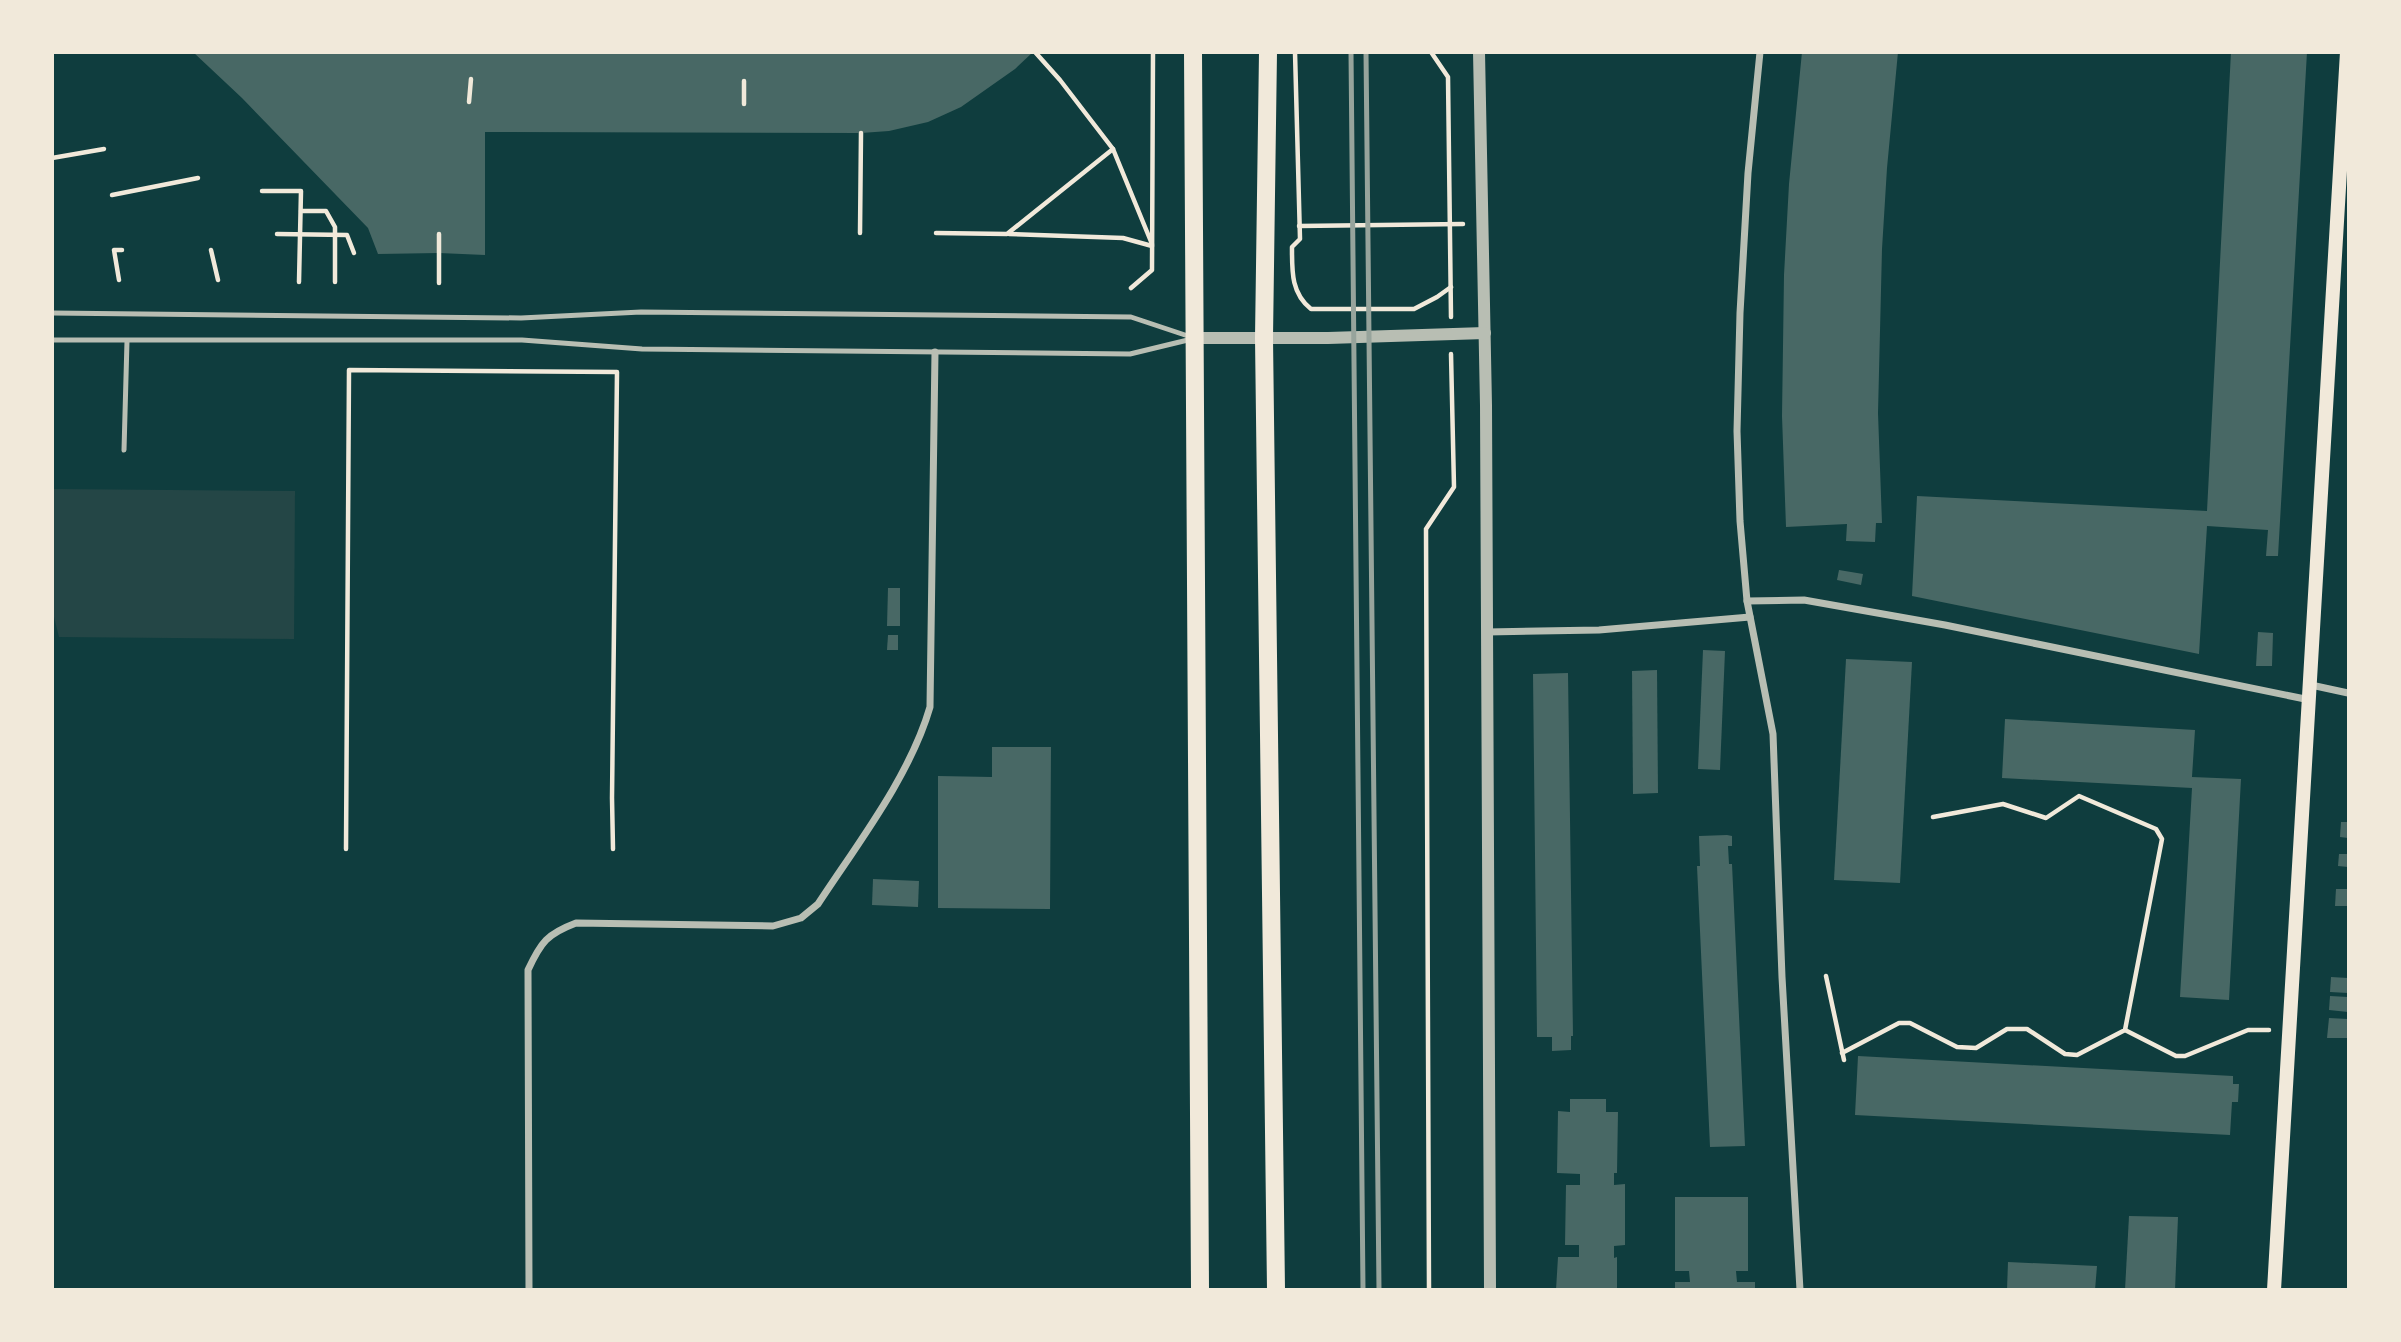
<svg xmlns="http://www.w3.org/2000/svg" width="2401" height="1342" font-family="Helvetica,sans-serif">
<rect width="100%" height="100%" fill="#0f3d3e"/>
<path fill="#244646" d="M 53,489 L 295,491 L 294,639 L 59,637 L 52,609 Z"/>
<g fill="#486865">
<path d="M 193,52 L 1033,52 L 1015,69 L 961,107 L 928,122 L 889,131 L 861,133 L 485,132 L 485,255 L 439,253 L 378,254 L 368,228 L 242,98 Z"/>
<path d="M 1802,52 L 1898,52 L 1887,168 L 1882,249 L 1878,413 L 1882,523 L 1876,523 L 1875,542 L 1846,541 L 1847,524 L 1786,527 L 1782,416 L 1784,275 L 1789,184 Z"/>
<path d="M 2231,52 L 2307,52 L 2278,556 L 2266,556 L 2268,530 L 2207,526 L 2199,654 L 1912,596 L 1917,496 L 2207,511 Z"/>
<path d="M 1839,570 L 1863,574 L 1861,585 L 1837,580 Z"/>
<path d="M 888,588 L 900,588 L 900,626 L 887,626 Z"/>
<path d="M 2258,632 L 2273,633 L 2272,666 L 2256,666 Z"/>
<path d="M 888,635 L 898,635 L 898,650 L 887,650 Z"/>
<path d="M 1703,650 L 1725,651 L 1720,770 L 1698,769 Z"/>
<path d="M 1846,659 L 1912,662 L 1900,883 L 1834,880 Z"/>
<path d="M 1657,670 L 1658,793 L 1633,794 L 1632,671 Z"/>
<path d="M 1568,673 L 1573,1036 L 1571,1036 L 1571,1050 L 1552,1051 L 1552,1037 L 1537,1037 L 1533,674 Z"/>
<path d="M 2005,719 L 2195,730 L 2192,777 L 2241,779 L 2229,1000 L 2180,997 L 2192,788 L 2002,778 Z"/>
<path d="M 992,747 L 1051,747 L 1050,909 L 938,908 L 938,776 L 992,777 Z"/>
<path d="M 2341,822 L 2348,822 L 2348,838 L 2340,837 Z"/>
<path d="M 1727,835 L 1732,836 L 1732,846 L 1728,846 L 1729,864 L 1732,864 L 1745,1146 L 1710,1147 L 1697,866 L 1700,866 L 1699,836 Z"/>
<path d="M 2339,854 L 2348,854 L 2348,867 L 2338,866 Z"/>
<path d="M 873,879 L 919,881 L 918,907 L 872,905 Z"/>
<path d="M 2336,889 L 2348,889 L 2348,906 L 2335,906 Z"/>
<path d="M 2331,977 L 2348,978 L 2348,993 L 2330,992 Z"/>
<path d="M 2330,996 L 2348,997 L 2348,1012 L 2329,1010 Z"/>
<path d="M 2329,1018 L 2348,1019 L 2348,1038 L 2327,1038 Z"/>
<path d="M 1858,1056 L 2233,1076 L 2233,1084 L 2239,1084 L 2238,1102 L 2232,1102 L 2230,1135 L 1855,1115 Z"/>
<path d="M 1570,1099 L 1606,1099 L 1606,1112 L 1618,1112 L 1617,1173 L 1614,1173 L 1614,1185 L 1625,1184 L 1625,1245 L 1614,1246 L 1614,1258 L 1617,1257 L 1617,1290 L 1556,1290 L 1558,1257 L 1579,1257 L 1579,1245 L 1565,1245 L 1566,1185 L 1580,1185 L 1580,1174 L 1557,1173 L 1558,1111 L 1570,1112 Z"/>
<path d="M 1675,1197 L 1748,1197 L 1748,1271 L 1736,1271 L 1737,1282 L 1755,1282 L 1755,1290 L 1675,1290 L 1675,1282 L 1690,1282 L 1689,1271 L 1675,1271 Z"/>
<path d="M 2129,1216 L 2178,1217 L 2175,1290 L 2125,1290 Z"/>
<path d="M 2008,1262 L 2097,1266 L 2095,1290 L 2007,1290 Z"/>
</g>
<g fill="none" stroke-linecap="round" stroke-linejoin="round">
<g stroke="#f1e9da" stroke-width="4.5">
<path d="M 1035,52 L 1060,80 L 1113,149 L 1152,244"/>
<path d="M 1295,52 L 1300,239 L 1292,247 C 1292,271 1291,293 1311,309 L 1414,309 L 1437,297 L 1451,287"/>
<path d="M 1431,52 L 1448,77 L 1451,317"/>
<path d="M 469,102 L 471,79"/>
<path d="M 744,104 L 744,81"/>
<path d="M 52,158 L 104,149"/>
<path d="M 262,191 L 301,191 L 299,282"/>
<path d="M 112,195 L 198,178"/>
<path d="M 301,211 L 326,211 L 335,227 L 335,282"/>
<path d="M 1299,226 L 1463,224"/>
<path d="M 860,233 L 861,133"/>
<path d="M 936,233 L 1007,234 L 1113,149"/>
<path d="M 277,234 L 347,235 L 354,253"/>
<path d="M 1009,234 L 1123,238 L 1152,246"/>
<path d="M 211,250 L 218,280"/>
<path d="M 119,280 L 114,250 L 122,250"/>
<path d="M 439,283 L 439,234"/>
<path d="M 1131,288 L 1152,270 L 1153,52"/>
<path d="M 346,849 L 349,370 L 617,372 L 612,798 L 613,849"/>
<path d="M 1826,976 L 1844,1060"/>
<path d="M 2125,1030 L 2176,1056 L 2185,1056 L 2248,1030 L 2269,1030"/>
<path d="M 1842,1053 L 1899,1023 L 1910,1023 L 1957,1047 L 1976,1048 L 2007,1029 L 2027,1029 L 2065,1054 L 2077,1055 L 2125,1030 L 2162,839 L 2156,829 L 2079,796 L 2046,818 L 2003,804 L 1933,817"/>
<path d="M 1429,1290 L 1426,529 L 1454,487 L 1451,354"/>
</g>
<g stroke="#b8beb3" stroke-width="5">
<path d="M 52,313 L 521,318 L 641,312 L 1131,317 L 1191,337"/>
<path d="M 52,340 L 522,340 L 642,349 L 1130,354 L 1192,339"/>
<path d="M 124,450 L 127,341"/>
</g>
<g stroke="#b8beb3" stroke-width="7">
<path d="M 1760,52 L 1748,173 L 1740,313 L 1737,431 L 1740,521 L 1747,601 L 1773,734 L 1782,977 L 1800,1290"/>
<path d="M 1747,601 L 1804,600 L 1945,625 L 2310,700"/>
<path d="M 1487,632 L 1599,630 L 1750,617"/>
<path d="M 2311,685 L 2348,693"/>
<path d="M 529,1290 L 528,970 C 541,942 547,934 576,923 L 773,926 L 801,918 L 818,904 C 858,843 910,776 930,707 L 935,352"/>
</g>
<g stroke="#b8beb3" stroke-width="12">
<path d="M 1479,52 L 1486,405 L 1490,1290"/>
<path d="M 1194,338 L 1328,338 L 1485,333"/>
</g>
<path stroke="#f1e9da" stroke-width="14" d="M 2274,1290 L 2347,52"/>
<g stroke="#f1e9da" stroke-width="18">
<path d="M 1193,52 L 1200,1290"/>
<path d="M 1268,52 L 1264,338 L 1276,1290"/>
</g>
<g stroke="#97a49c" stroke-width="5">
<path d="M 1351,52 L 1363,1290"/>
<path d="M 1366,52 L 1379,1290"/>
</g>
</g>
<rect width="2401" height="1342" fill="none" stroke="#f1e9da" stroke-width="108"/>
</svg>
